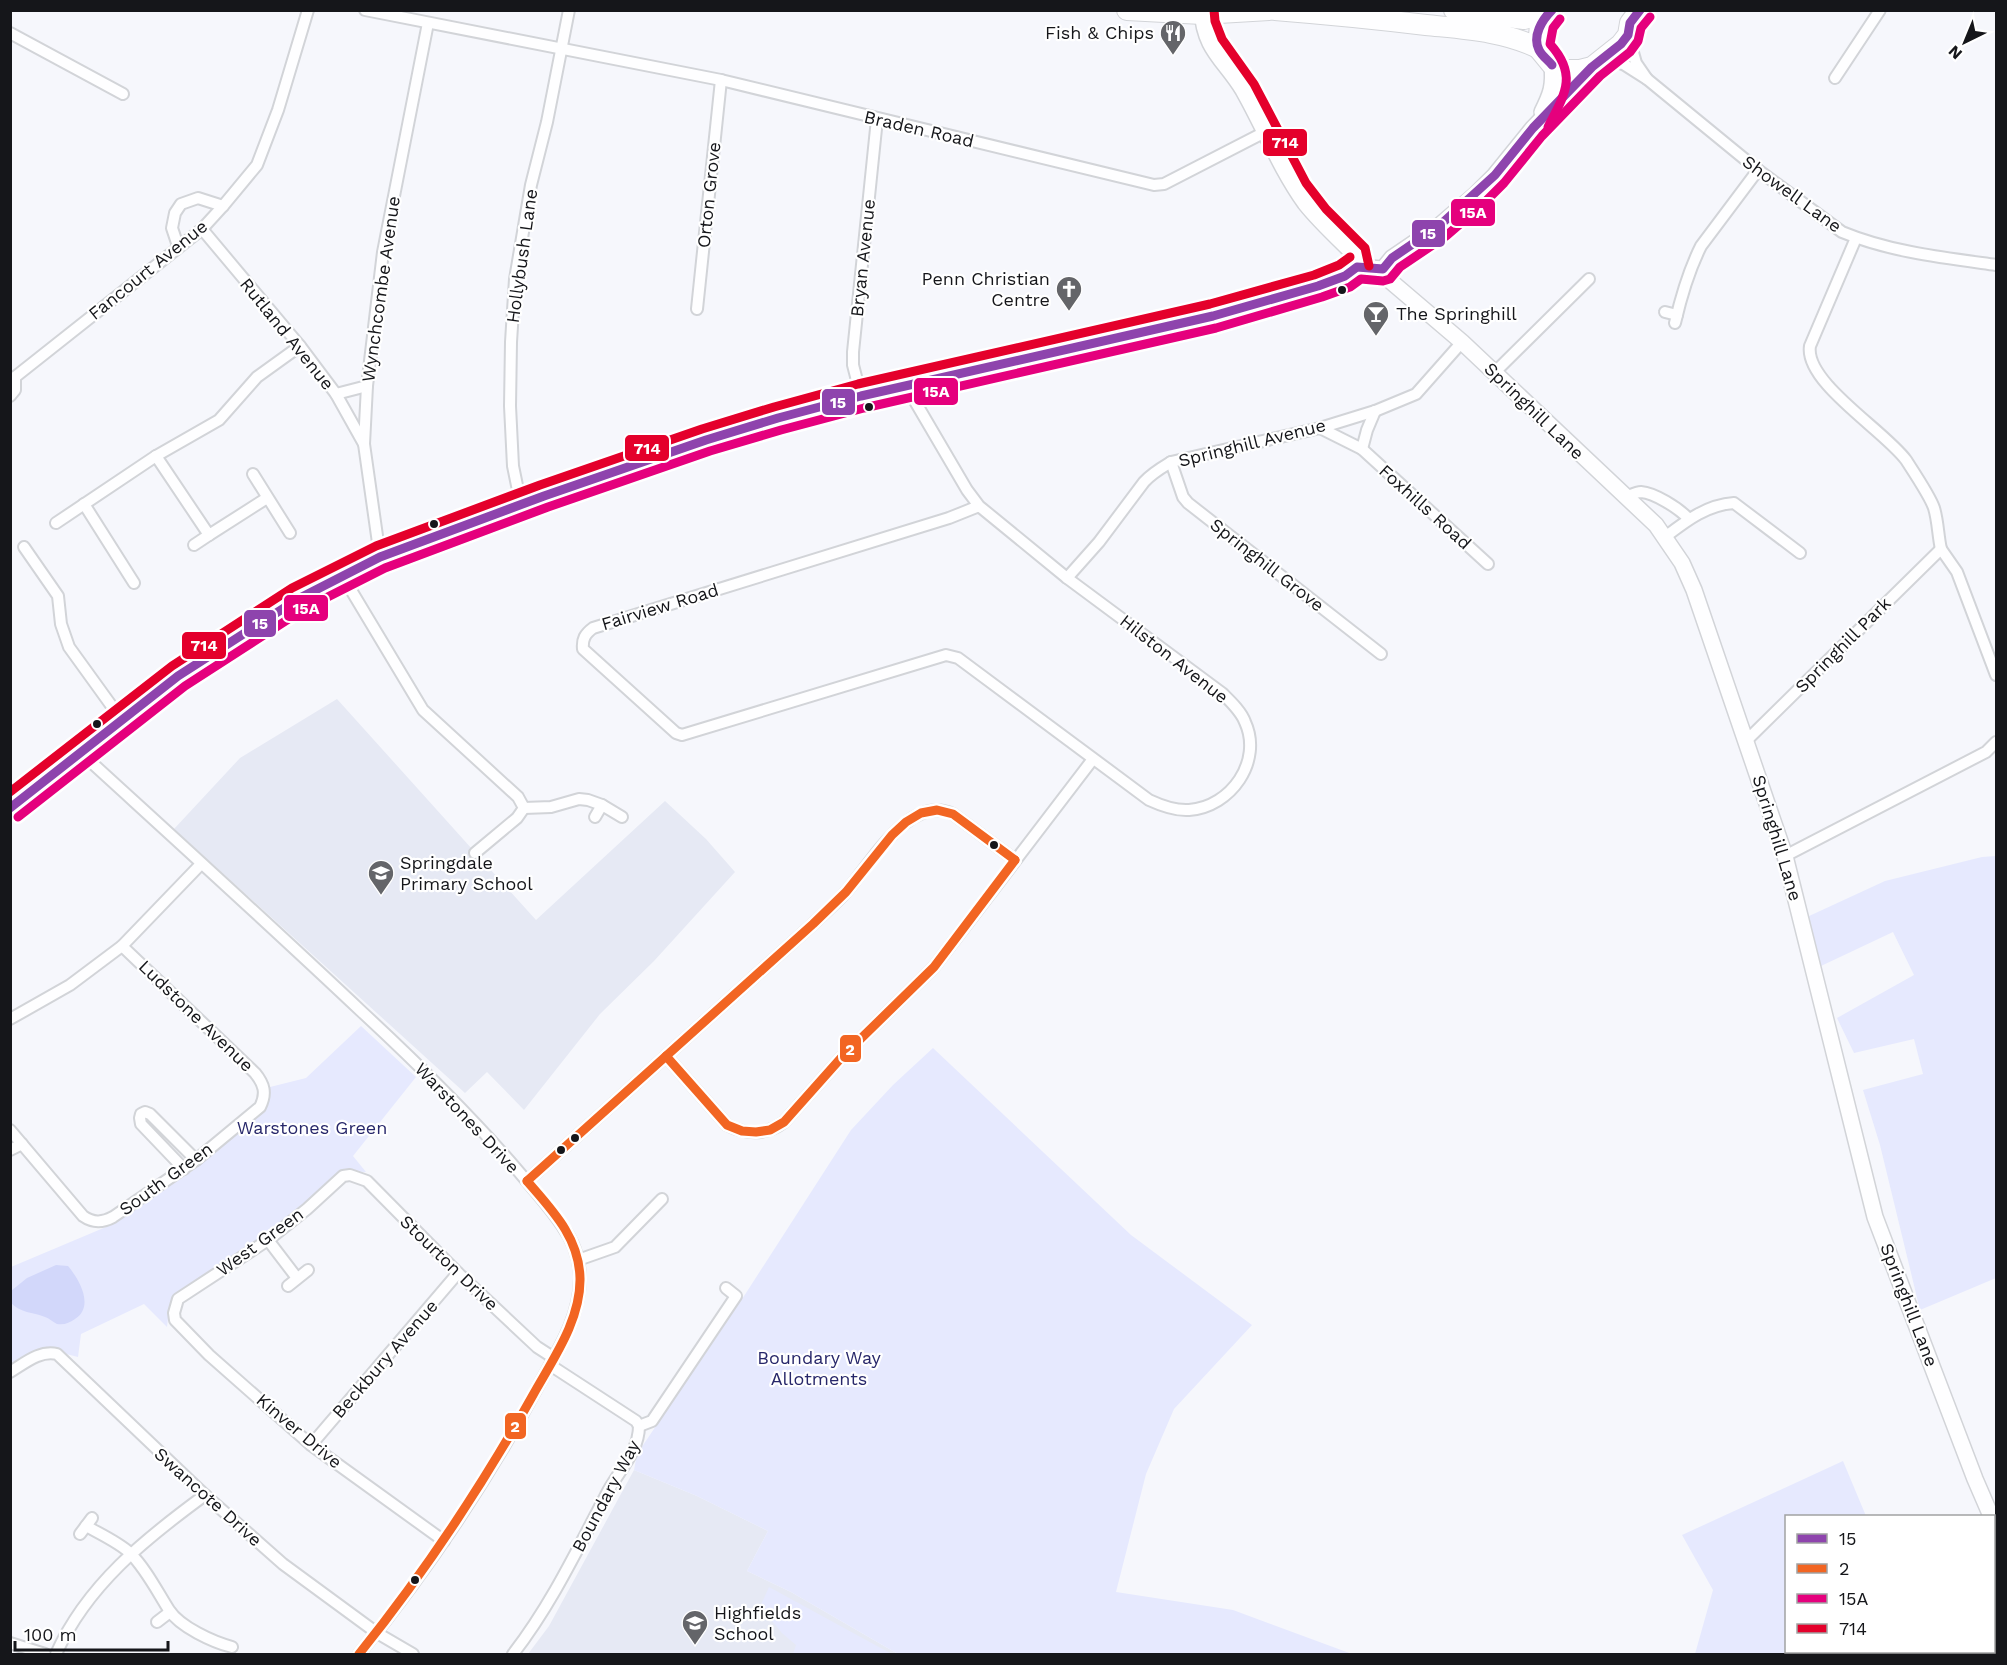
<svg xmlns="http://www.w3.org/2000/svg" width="2007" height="1665" font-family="'Work Sans',sans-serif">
<rect width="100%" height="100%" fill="#f6f7fc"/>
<g fill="#e6e9f4">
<path d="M 337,699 L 536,920 L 665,801 L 706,839 L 735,872 L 654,961 L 600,1014 L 524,1110 L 487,1072 L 465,1093 L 174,829 L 240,758 Z"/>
<path d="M 634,1470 L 697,1496 L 768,1531 L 747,1571 L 791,1592 L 898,1654 L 528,1654 L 549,1626 Z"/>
</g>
<g fill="#e6e9fe">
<path d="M 1996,856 L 1996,1278 L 1920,1310 L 1880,1145 L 1863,1090 L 1923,1074 L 1914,1039 L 1854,1053 L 1837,1018 L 1914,975 L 1893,932 L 1821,966 L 1807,917 L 1885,881 L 1982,857 Z"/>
<path d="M 361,1026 L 416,1077 L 353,1156 L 366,1172 L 341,1171 L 267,1235 L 172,1296 L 169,1309 L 167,1327 L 144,1304 L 81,1334 L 78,1357 L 47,1349 L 11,1368 L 11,1267 L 113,1224 L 191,1172 L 267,1107 L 270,1087 L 306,1078 Z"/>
<path d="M 933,1048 L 1131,1235 L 1252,1325 L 1174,1409 L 1146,1474 L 1116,1592 L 1233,1610 L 1352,1654 L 898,1654 L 791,1592 L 747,1571 L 768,1531 L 697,1496 L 634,1470 L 637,1454 L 746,1293 L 851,1130 L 893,1085 Z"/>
<path d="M 1843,1461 L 1866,1516 L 1786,1516 L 1786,1652 L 1873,1652 L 1867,1654 L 1695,1654 L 1713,1590 L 1682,1535 Z"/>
<path d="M 769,1587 L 877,1646 L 892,1654 L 793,1654 L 796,1645 L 782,1633 L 760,1607 Z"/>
</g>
<path fill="#d2d7fa" d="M 56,1265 L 68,1266 C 79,1279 95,1306 75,1319 C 69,1323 65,1325 57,1324 C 53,1322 49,1318 45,1317 C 32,1312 21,1313 11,1303 L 11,1291 L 27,1278 Z"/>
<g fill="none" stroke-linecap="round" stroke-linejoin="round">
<g stroke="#d2d4d8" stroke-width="14">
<g id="street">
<path d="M 365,10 L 721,80 L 1154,185 L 1164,184 L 1265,132"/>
<path d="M 10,33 L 123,94"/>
<path d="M 1606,57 L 1625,65 L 1647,79 L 1636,63 L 1628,35"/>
<path d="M 1835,78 L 1880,10"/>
<path d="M 1647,79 L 1758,170 L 1842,232 C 1890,252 1945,258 1996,265"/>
<path d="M 202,229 L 300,346 L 336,394 L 364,444"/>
<path d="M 1856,238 L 1810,346 C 1804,382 1885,431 1906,460 C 1913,471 1930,496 1934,508 C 1938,521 1938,536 1941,549"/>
<path d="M 178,246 L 172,228 L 175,213 L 181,204 L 198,198 L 223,206"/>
<path d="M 697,309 L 721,80"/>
<path d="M 1665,312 L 1677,315"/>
<path d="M 1675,323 C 1681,297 1689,270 1701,246 L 1758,170"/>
<path d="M 1494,373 L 1589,279"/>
<path d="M 15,377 L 202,229 L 223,206 L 257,165 L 278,110 L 308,10"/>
<path d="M 906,386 L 967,490 L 979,506 L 1067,578 L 1222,693 C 1230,701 1241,711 1245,722 C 1263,761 1231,807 1189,810 C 1175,811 1162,806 1149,800 L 958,658 L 946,655 L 682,735 L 676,733 L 583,649 C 582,639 585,634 593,628 L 949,518 L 979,506"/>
<path d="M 336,394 L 367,386"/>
<path d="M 10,396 L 15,390 L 15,377"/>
<path d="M 861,396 L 853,365 L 853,352 L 877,119"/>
<path d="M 1320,428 L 1362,449 L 1367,430 L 1375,411"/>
<path d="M 1362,449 L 1488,564"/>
<path d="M 156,456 L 209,535 L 267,498"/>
<path d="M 1171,462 L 1183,497 L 1188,503 L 1381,654"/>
<path d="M 253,474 L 290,533"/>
<path d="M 1626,497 C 1631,495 1636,492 1641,492 C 1655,493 1678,508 1688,518"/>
<path d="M 84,504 L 134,583"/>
<path d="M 521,505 L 513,466 L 510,406 L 511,342 L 515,279 L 531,185 L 547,122 L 569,10"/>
<path d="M 56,523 L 156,456 L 219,420 L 257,377 L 300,346"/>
<path d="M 1665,537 C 1686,521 1706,505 1734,503 L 1800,553"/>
<path d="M 194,545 L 209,535"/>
<path d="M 24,547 L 58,596 L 61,624 L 69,647 L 121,719"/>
<path d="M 380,557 L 364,444 L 367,386 L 383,252 L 428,23"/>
<path d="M 342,575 L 423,710 L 518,797 L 524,808 L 517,818 L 475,853"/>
<path d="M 1067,578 L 1099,542 L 1144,482 C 1152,473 1161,468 1171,462 L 1320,428 L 1375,411 L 1416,394 L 1462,342"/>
<path d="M 1746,741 L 1941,549 L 1957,572 L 1996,675"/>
<path d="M 80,752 C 174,838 269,924 362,1012 C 417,1063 470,1115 519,1172 C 534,1190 550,1207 563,1227 C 574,1242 579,1258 580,1276 C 581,1318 555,1355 536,1390 C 485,1484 426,1572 359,1654"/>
<path d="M 10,789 L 21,800"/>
<path d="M 524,808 L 551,807 L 579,799 L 588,800 L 602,805 L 622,817"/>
<path d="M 595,817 L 602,805"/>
<path d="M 1785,856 L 1986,752 L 1996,742"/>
<path d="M 10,1019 L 70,985 L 122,946 L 201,864"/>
<path d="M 666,1056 L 727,1125 C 747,1135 765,1136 784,1122 L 841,1058 L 934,967 L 1093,759"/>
<path d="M 10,1130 L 83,1216 C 93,1223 102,1223 113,1217 L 196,1160 L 260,1107 C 267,1093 264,1084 255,1073 L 122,946"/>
<path d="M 10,1150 L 22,1144"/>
<path d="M 184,1169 L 141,1124 L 140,1118 L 141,1114 L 145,1112 L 150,1114 L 196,1160"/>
<path d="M 527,1181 L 813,924 C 824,913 836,903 846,892 C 871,864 909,793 953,814 L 1015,860"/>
<path d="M 268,1240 L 297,1278"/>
<path d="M 578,1260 L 615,1247 L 662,1199"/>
<path d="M 288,1286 L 308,1270"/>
<path d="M 550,1365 L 636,1421 L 639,1426"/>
<path d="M 10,1372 C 25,1363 40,1350 57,1354 L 205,1495 L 283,1564 L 377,1633 L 413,1654"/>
<path d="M 639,1426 L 652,1421 L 736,1296 L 726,1288"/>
<path d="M 311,1445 L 458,1273"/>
<path d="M 86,1526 C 100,1534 118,1542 130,1553 C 146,1569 157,1591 169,1610 C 180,1627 213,1642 232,1647"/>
<path d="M 80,1534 L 92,1518"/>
<path d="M 444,1541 L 311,1445 L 209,1355 L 175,1320 L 174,1313 L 178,1299 L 268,1240 L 307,1209 L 343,1176 L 350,1175 L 367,1181 L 458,1273 L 537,1347 L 554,1358"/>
<path d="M 157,1622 L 170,1612"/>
<path d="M 10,1643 L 45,1654"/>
<path d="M 56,1654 C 87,1585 145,1539 205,1495"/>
<path d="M 513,1654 C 551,1605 577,1550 606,1495 C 617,1472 639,1453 639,1426"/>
</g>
</g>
<g stroke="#d2d4d8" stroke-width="18">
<g id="secondary">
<path d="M 1202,10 C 1204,50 1225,60 1243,90 C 1264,127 1280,168 1305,203 C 1320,222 1339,239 1356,256 L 1357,267"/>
<path d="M 1542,112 C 1551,94 1554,86 1552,65"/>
<path d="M 1383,269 L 1388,279 L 1462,342 L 1656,525 L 1682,563 L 1694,590 L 1785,856 L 1875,1217 L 1975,1479 L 1991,1516"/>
<path d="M 10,808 L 121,719 L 178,676 L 298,599 L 342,575 L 380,557 L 544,496 L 706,440 L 778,418 L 861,396 L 1213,316 L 1318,286 L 1345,276 L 1357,267 L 1383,269 L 1392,258 L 1439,226 L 1475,195 L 1495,175 L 1533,128 L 1592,67"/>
</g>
</g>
<g stroke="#d2d4d8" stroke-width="22">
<g id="highway">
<path d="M 1127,10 L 1202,14 L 1269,10"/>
<path d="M 1275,10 C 1325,14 1376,19 1426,25 C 1464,29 1504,31 1538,48"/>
<path d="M 1454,10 L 1524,19 L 1550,12"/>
<path d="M 1552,10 L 1540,24 L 1538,48 L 1552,65 L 1565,70 L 1580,70 L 1592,67 L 1621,44 L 1628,35 L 1630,23 L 1640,10"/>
</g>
</g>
<use href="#street" stroke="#fefeff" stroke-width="10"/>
<use href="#secondary" stroke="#fefeff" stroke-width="15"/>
<use href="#highway" stroke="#fefeff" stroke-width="20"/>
<g stroke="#fff" stroke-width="14">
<g id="bus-1">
<path d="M 1552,10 C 1542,20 1532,36 1539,50 C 1542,56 1548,60 1552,65"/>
<path d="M 10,808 L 178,676 L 298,599 L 380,557 L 544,496 L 706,440 L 778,418 L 861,396 L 1213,316 L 1318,286 L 1345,276 L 1357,267 L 1383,269 L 1392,258 L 1439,226 L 1495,175 L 1533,128 L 1592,67 L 1621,44 L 1628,35 L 1630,23 L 1640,10"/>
</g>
</g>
<g stroke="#fff" stroke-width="14">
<g id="bus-2">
<path d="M 666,1056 L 727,1125 L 742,1131 L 756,1132 L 770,1130 L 784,1122 L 841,1058 L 934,967 L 1015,860"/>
<path d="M 527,1181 L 813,924 L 846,892 L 892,835 L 906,822 L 921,813 L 937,810 L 953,814 L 1015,860"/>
<path d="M 359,1654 C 425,1572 482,1486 533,1395 C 553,1359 581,1320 580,1278 C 579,1237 552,1210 527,1181"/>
</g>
</g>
<g stroke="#fff" stroke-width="14">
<g id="bus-3">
<path d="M 1548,127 C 1565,94 1578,75 1550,44 L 1553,28 L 1560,19"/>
<path d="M 18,817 L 185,686 L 304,609 L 385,568 L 548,507 L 710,451 L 781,430 L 864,408 L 1216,328 L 1322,297 L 1350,287 L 1361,279 L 1383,281 L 1390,279 L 1400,267 L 1446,236 L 1483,204 L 1504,183 L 1542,136 L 1600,76 L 1630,52 L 1638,41 L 1641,28 L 1650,17"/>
</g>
</g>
<g stroke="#fff" stroke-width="14">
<g id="bus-4">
<path d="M 1214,10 L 1215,21 L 1222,39 L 1254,84 L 1306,183 L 1326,209 L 1365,248 L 1369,266"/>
<path d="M 10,792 L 172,666 L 292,588 L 376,546 L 540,485 L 702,429 L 774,407 L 858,384 L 1210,304 L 1314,275 L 1339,265 L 1350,257"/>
</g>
</g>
<use href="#bus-1" stroke="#8e44ad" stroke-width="9"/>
<use href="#bus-2" stroke="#f26522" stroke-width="9"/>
<use href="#bus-3" stroke="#e5007d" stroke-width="9"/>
<use href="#bus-4" stroke="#e4002b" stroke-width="9"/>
</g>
<defs>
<g id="restaurant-pin" transform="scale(1.35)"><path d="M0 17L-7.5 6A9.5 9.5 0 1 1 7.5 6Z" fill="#646569" stroke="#fff"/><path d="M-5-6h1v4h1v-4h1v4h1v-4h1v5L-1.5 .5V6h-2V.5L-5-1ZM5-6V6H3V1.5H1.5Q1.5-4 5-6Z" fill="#fff"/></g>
<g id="church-pin" transform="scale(1.35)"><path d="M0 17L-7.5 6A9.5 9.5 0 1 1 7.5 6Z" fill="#646569" stroke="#fff"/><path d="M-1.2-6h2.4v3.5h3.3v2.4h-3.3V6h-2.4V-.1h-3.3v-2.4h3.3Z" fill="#fff"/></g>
<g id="bar-pin" transform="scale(1.35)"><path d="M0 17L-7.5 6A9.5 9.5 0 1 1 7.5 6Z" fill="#646569" stroke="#fff"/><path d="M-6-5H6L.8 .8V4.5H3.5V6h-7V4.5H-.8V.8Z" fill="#fff"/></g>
<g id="school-pin" transform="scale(1.35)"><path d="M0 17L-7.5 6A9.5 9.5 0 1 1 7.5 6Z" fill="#646569" stroke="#fff"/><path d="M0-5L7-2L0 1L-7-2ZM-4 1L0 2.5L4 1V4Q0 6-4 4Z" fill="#fff"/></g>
</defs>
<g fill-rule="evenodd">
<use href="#restaurant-pin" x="1173" y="33"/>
<use href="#church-pin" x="1069" y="289"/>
<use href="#bar-pin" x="1376" y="314"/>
<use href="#school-pin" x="381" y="873"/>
<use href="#school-pin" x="695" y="1623"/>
</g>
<g fill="#15161a" stroke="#fff" stroke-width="2">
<circle cx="1342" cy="290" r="5"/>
<circle cx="869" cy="407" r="5"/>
<circle cx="434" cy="524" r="5"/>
<circle cx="97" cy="724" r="5"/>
<circle cx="994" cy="845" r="5"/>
<circle cx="575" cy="1138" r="5"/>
<circle cx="561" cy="1150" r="5"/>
<circle cx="415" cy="1580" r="5"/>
</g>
<g text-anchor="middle" stroke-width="4.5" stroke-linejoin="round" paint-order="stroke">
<g font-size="18" fill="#15161a" stroke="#fff" text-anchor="start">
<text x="1154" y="39" text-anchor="end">Fish &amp; Chips</text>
<text x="1050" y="285" text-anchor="end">Penn Christian<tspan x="1050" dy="21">Centre</tspan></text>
<text x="1396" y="320">The Springhill</text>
<text x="400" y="869">Springdale<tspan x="400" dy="21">Primary School</tspan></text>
<text x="714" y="1619">Highfields<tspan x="714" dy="21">School</tspan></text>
</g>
<g font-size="18" fill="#15161a" stroke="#fff">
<text transform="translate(919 129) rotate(13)" y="6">Braden Road</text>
<text transform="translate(1792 194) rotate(36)" y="6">Showell Lane</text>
<text transform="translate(709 195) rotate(-84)" y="6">Orton Grove</text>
<text transform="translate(522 256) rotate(-82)" y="6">Hollybush Lane</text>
<text transform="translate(863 258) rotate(-84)" y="6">Bryan Avenue</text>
<text transform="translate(148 270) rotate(-39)" y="6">Fancourt Avenue</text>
<text transform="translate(381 289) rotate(-82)" y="6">Wynchcombe Avenue</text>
<text transform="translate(287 334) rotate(51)" y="6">Rutland Avenue</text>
<text transform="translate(1534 411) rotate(44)" y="6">Springhill Lane</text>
<text transform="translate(1252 443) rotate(-14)" y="6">Springhill Avenue</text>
<text transform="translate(1425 507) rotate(42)" y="6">Foxhills Road</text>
<text transform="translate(1267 565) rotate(38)" y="6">Springhill Grove</text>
<text transform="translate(660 607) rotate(-17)" y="6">Fairview Road</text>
<text transform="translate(1843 645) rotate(-45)" y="6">Springhill Park</text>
<text transform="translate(1174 659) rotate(38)" y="6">Hilston Avenue</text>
<text transform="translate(1777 838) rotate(73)" y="6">Springhill Lane</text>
<text transform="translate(196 1016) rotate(44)" y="6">Ludstone Avenue</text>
<text transform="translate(467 1118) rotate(47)" y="6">Warstones Drive</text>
<text transform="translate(166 1179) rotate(-36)" y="6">South Green</text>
<text transform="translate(260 1242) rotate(-36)" y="6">West Green</text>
<text transform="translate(449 1263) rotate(44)" y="6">Stourton Drive</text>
<text transform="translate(1909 1305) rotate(69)" y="6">Springhill Lane</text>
<text transform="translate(385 1359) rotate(-49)" y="6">Beckbury Avenue</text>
<text transform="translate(299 1431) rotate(40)" y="6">Kinver Drive</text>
<text transform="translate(606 1496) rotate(-62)" y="6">Boundary Way</text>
<text transform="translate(208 1497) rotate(42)" y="6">Swancote Drive</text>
</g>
<g font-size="18" fill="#27276a" stroke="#fff">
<text x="312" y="1134">Warstones Green</text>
<text x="819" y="1364">Boundary Way<tspan x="819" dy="21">Allotments</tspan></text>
</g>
</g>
<g stroke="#fff" stroke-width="2">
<rect x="1262" y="128" width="46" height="29" rx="6" fill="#e4002b"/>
<rect x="1450" y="198" width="46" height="29" rx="6" fill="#e5007d"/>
<rect x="1411" y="219" width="35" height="29" rx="6" fill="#8e44ad"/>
<rect x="913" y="377" width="46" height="29" rx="6" fill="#e5007d"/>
<rect x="821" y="388" width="35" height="28" rx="6" fill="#8e44ad"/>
<rect x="624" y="434" width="46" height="28" rx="6" fill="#e4002b"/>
<rect x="283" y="594" width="46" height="28" rx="6" fill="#e5007d"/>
<rect x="243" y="609" width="34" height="29" rx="6" fill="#8e44ad"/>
<rect x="181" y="631" width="46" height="29" rx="6" fill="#e4002b"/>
<rect x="839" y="1034" width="23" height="29" rx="6" fill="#f26522"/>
<rect x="504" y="1412" width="23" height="28" rx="6" fill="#f26522"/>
</g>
<g font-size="16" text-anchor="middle" font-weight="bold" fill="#fff">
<text x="1285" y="148">714</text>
<text x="1473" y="218">15A</text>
<text x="1428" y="239">15</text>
<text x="936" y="397">15A</text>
<text x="838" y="408">15</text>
<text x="647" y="454">714</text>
<text x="306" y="614">15A</text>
<text x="260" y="629">15</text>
<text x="204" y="651">714</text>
<text x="850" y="1055">2</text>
<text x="515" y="1432">2</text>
</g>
<rect width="2007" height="1665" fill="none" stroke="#15161a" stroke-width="24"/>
<rect x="1785" y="1515" width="210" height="138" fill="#ffffff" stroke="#a1a2a3" stroke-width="1.5"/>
<rect x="1797" y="1534" width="30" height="9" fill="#8e44ad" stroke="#a1a2a3" stroke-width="1.5"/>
<text x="1839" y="1545" font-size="18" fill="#15161a">15</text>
<rect x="1797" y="1564" width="30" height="9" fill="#f26522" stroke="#a1a2a3" stroke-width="1.5"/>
<text x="1839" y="1575" font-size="18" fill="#15161a">2</text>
<rect x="1797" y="1594" width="30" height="9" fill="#e5007d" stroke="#a1a2a3" stroke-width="1.5"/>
<text x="1839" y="1605" font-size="18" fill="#15161a">15A</text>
<rect x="1797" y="1624" width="30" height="9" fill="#e4002b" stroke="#a1a2a3" stroke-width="1.5"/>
<text x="1839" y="1635" font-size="18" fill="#15161a">714</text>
<g transform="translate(1965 42) rotate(223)" stroke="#ffffff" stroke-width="4.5" paint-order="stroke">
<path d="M0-4.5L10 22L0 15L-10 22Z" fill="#15161a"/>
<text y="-9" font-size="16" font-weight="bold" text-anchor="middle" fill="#15161a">N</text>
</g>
<path d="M15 1641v9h153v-9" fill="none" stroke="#15161a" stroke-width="3"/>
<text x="24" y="1641" font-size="18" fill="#15161a" stroke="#ffffff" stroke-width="4.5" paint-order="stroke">100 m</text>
</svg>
